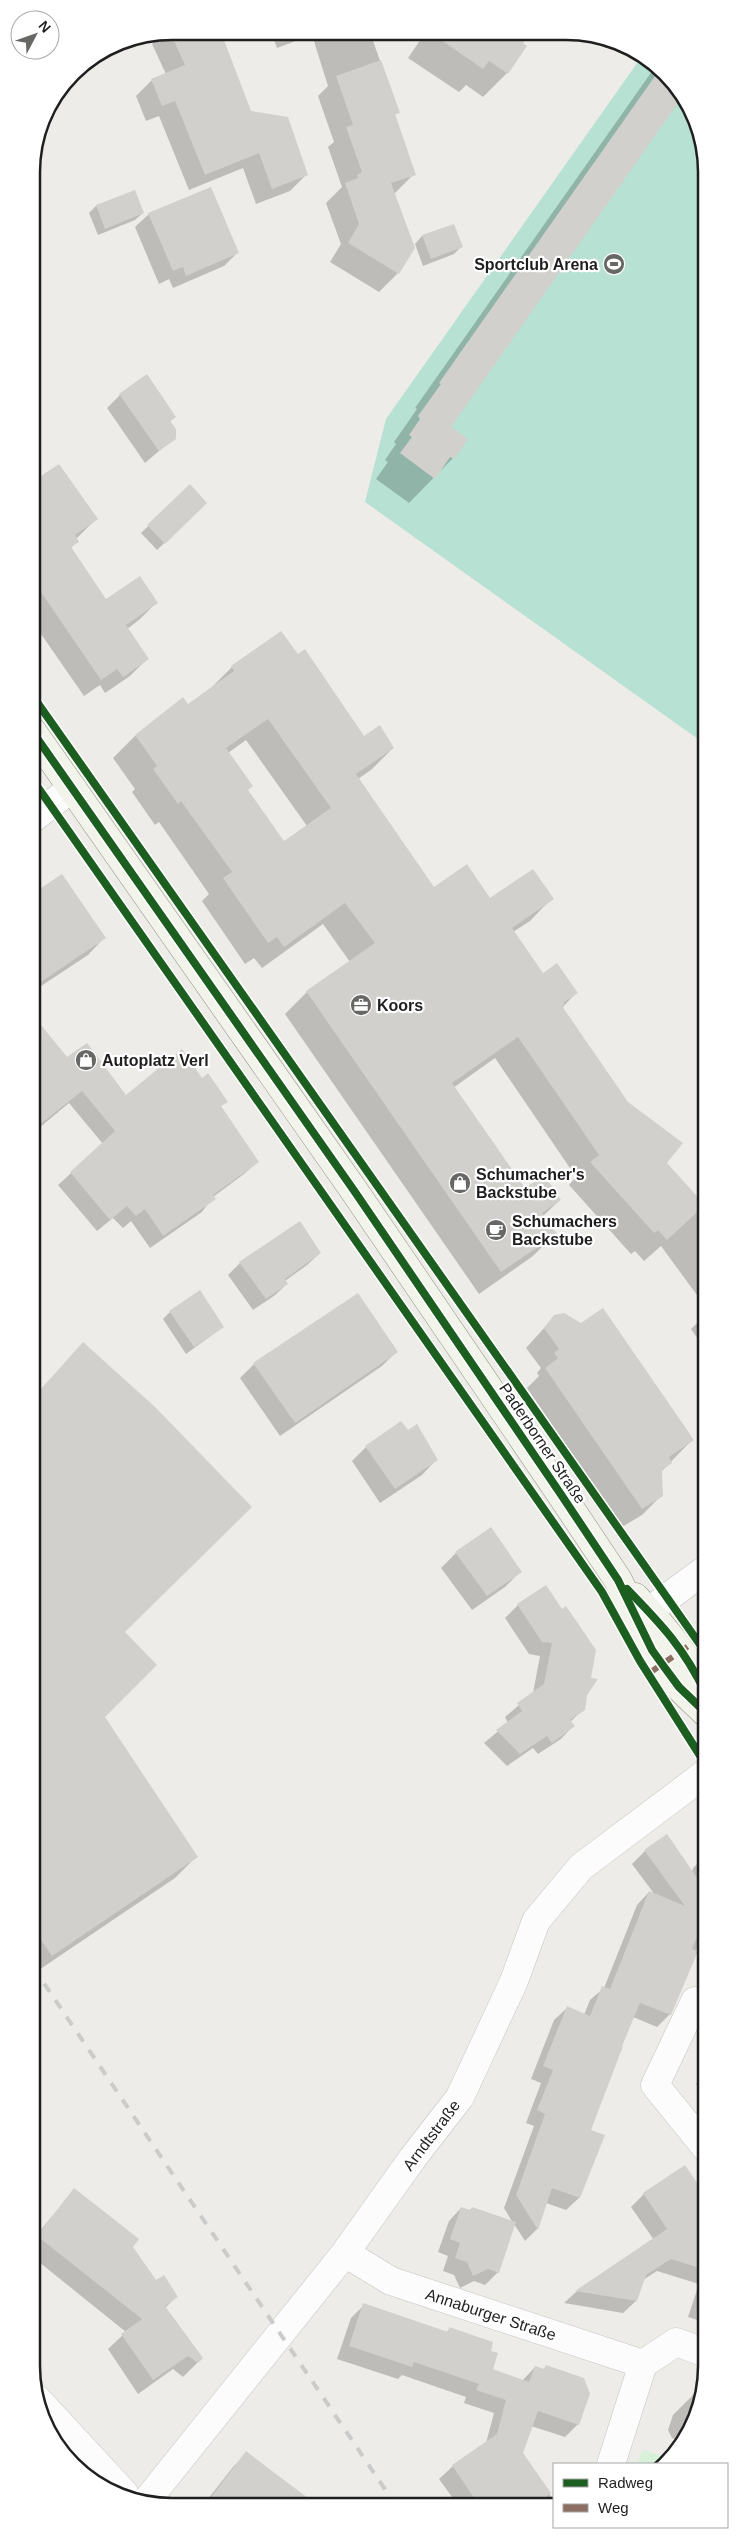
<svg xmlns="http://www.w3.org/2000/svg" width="738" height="2538" font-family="Helvetica,sans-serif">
<rect width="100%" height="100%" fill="#edece8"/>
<path fill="#d8f2da" d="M 643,2450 L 672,2459 L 665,2464 L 637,2464 Z"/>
<g fill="#b6e1d3">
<path d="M 640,59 L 666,73 L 704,145 L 705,744 L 365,502 L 386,419 Z"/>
<path d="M 705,754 L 705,974 L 701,966 Z"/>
</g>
<g fill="#0003" fill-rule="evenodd">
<path d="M 172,31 L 219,32 L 250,112 L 306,175 L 290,191 L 256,204 L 243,168 L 189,190 L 159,116 L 146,121 L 136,96 L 152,80 L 166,74 L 152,44 L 161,36 L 160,34 Z"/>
<path d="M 271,32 L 378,33 L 372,38 L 398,112 L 394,116 L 414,174 L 394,194 L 398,273 L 379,292 L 330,262 L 341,244 L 326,203 L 342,187 L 328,147 L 334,142 L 318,96 L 328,86 L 312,35 L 277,48 Z"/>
<path d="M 425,33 L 527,34 L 521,43 L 525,46 L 507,73 L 483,97 L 466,85 L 459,92 L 408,58 Z"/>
<path d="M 655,67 L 666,73 L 680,99 L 449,428 L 453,458 L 409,503 L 376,479 L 388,462 L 385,460 L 396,444 L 394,442 L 417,409 L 415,408 Z"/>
<path d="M 134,191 L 143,213 L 135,220 L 98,235 L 89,213 L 96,206 Z"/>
<path d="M 149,214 L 237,253 L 224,266 L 173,288 L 169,279 L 159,284 L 135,227 Z"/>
<path d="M 422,236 L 461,247 L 454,254 L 423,266 L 415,244 Z"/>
<path d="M 120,395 L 175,417 L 169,422 L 174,438 L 145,463 L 107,408 Z"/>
<path d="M 59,465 L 96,519 L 76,539 L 77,541 L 71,548 L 106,600 L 156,603 L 139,620 L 127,629 L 147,659 L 130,676 L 105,693 L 100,685 L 84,696 L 32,621 L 32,484 Z"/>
<path d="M 190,486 L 206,503 L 157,550 L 141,533 Z"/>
<path d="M 232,667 L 363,738 L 393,748 L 371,770 L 358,779 L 434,889 L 490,900 L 552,898 L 530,921 L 513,932 L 542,974 L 576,993 L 562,1008 L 665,1163 L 705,1207 L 705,1306 L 661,1246 L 644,1261 L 635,1251 L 631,1254 L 569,1185 L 576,1177 L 495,1058 L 453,1088 L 524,1190 L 560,1200 L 543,1216 L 555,1234 L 533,1256 L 479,1294 L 285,1014 L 307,992 L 350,962 L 323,924 L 262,968 L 254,958 L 245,964 L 202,901 L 209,894 L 159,822 L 155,825 L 132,792 L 135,789 L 113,758 L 135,736 L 188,705 L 210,689 ZM 246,740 L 307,826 L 283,842 L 247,790 L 228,753 Z"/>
<path d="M 32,895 L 104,938 L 88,955 L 32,992 Z"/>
<path d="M 32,1044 L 66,1059 L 125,1097 L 201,1079 L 226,1101 L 220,1107 L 257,1162 L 244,1174 L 213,1197 L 202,1212 L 150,1248 L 131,1221 L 123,1228 L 113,1218 L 97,1231 L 58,1185 L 103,1144 L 69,1103 L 33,1133 Z"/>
<path d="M 320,1253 L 307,1265 L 285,1281 L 287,1284 L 274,1296 L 253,1310 L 228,1275 L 240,1263 Z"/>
<path d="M 170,1312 L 223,1327 L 186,1354 L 163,1319 Z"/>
<path d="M 705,1315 L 705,1349 L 691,1329 Z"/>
<path d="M 555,1316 L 581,1325 L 692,1440 L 661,1472 L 661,1496 L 642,1515 L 622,1527 L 527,1388 L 539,1376 L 537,1373 L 541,1368 L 526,1348 Z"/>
<path d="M 83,1344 L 124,1632 L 103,1717 L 196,1857 L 175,1878 L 33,1974 L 33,1398 Z"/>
<path d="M 396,1352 L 382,1366 L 280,1436 L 240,1378 L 254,1364 Z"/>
<path d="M 366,1447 L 436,1460 L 422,1475 L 380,1503 L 352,1461 Z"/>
<path d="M 456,1553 L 520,1572 L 505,1587 L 472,1610 L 441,1568 Z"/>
<path d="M 545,1586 L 586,1694 L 584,1709 L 570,1722 L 573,1726 L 561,1739 L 538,1754 L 533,1748 L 507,1766 L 484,1743 L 508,1723 L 505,1717 L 533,1693 L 540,1656 L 529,1654 L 505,1618 L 518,1605 Z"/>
<path d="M 666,1836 L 692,1873 L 693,1868 L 706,1855 L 706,1927 L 670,2014 L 657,2027 L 633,2017 L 589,2131 L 603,2136 L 579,2198 L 566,2210 L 546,2203 L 537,2229 L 525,2241 L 514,2224 L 498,2272 L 485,2285 L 474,2281 L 460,2288 L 454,2275 L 443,2271 L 448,2256 L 438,2252 L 449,2221 L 461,2208 L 469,2211 L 472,2208 L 513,2223 L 504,2208 L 534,2126 L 526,2123 L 541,2083 L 531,2079 L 554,2020 L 567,2008 L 584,2015 L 590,2000 L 604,1988 L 637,1905 L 649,1892 L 655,1895 L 632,1864 L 645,1851 Z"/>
<path d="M 706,2074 L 706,2098 L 696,2084 Z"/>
<path d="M 685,2166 L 706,2198 L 706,2323 L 688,2317 L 699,2284 L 657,2271 L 643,2280 L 636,2301 L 623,2313 L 564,2303 L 576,2292 L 654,2240 L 631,2207 L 644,2194 Z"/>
<path d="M 74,2190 L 156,2282 L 177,2296 L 165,2308 L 202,2358 L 183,2377 L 173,2369 L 138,2394 L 108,2349 L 126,2332 L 34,2258 L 34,2238 Z"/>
<path d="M 364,2305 L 445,2333 L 450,2329 L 489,2351 L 491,2370 L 522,2381 L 535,2367 L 543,2370 L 546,2366 L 578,2424 L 565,2437 L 531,2426 L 522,2453 L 554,2501 L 554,2504 L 457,2504 L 439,2479 L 453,2466 L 486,2443 L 494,2413 L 464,2403 L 466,2397 L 402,2375 L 398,2379 L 337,2359 L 351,2318 Z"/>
<path d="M 700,2388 L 703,2390 L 696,2420 L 682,2443 L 672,2438 L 668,2430 L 673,2415 Z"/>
<path d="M 247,2453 L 303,2496 L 297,2504 L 204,2504 L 233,2467 Z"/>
</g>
<g fill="#d2d0cd" fill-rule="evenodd">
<path d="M 170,32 L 221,32 L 251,111 L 288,117 L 308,175 L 272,189 L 259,153 L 205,175 L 175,101 L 162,106 L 151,79 L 185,65 Z"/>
<path d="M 431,33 L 454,33 L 529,34 L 523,43 L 527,46 L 508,74 L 489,61 L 483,69 Z"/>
<path d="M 381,60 L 400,113 L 395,114 L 416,175 L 391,183 L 415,248 L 399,274 L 348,243 L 359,224 L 345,183 L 358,178 L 357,175 L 362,172 L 346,127 L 353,125 L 336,76 Z"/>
<path d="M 660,69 L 666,73 L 680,100 L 451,427 L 468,439 L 454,459 L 450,457 L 435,479 L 400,453 L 412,437 L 409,435 L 420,419 L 418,416 L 441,384 L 439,383 Z"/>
<path d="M 211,187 L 239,253 L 186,276 L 183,267 L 173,271 L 148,213 Z"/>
<path d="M 135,190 L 144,213 L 105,229 L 96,205 Z"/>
<path d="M 454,224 L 463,247 L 431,259 L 422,235 Z"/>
<path d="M 147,374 L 176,417 L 170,421 L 176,429 L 176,439 L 159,451 L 119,394 Z"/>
<path d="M 59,464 L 98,519 L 75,535 L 79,542 L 71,547 L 106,599 L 140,576 L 158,603 L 126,625 L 149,659 L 123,677 L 117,669 L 101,680 L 32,579 L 32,482 Z"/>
<path d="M 190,484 L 207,503 L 165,544 L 147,525 Z"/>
<path d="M 281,631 L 298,654 L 305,649 L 364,736 L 380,725 L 394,748 L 356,774 L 434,887 L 467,864 L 490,898 L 533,869 L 554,899 L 512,928 L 543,973 L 557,963 L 578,993 L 563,1003 L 565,1005 L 562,1006 L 628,1102 L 683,1143 L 667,1163 L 705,1205 L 667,1240 L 658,1230 L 654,1233 L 590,1162 L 599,1155 L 518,1037 L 452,1083 L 525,1188 L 544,1175 L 561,1200 L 542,1213 L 557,1234 L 501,1272 L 306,991 L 375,943 L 345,903 L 284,947 L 277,937 L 268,943 L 223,878 L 232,872 L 181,801 L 178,804 L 153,769 L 157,766 L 135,735 L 183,697 L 188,704 L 234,671 L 231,666 ZM 268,719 L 331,808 L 284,841 L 248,790 L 253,786 L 226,748 Z"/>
<path d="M 62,874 L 106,938 L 32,988 L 32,894 Z"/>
<path d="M 32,1014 L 67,1057 L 87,1043 L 126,1095 L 182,1049 L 202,1078 L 208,1073 L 228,1102 L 221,1106 L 259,1162 L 213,1195 L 216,1199 L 163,1236 L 145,1209 L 136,1216 L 127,1206 L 110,1220 L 70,1172 L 115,1131 L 82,1091 L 33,1130 Z"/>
<path d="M 300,1221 L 321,1253 L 285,1279 L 288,1284 L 266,1299 L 239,1262 Z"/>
<path d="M 200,1290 L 224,1327 L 194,1347 L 169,1311 Z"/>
<path d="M 358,1293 L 398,1352 L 295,1423 L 253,1363 Z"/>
<path d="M 603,1308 L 694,1440 L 669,1457 L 672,1463 L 662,1470 L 663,1496 L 642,1509 L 545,1368 L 558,1358 L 554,1353 L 559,1349 L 544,1328 L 554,1315 L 564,1313 L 581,1323 Z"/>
<path d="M 83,1342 L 155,1407 L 252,1507 L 125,1632 L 157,1665 L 105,1717 L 198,1857 L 52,1956 L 33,1928 L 33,1398 Z"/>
<path d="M 401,1421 L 408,1430 L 417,1424 L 438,1460 L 395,1489 L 365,1446 Z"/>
<path d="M 491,1527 L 522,1572 L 487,1596 L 455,1552 Z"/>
<path d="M 546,1585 L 562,1609 L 566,1606 L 596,1650 L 591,1678 L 598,1679 L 587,1695 L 585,1710 L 570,1720 L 575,1726 L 552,1743 L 547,1736 L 520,1754 L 496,1730 L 522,1711 L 517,1703 L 544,1684 L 552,1643 L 542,1642 L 517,1604 Z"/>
<path d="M 667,1834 L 706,1891 L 706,1934 L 701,1927 L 692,1949 L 698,1951 L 671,2015 L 640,2003 L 622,2046 L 623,2046 L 591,2130 L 605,2135 L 580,2198 L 552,2188 L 538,2230 L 516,2195 L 545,2114 L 537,2110 L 553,2070 L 543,2066 L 567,2006 L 590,2016 L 602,1986 L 610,1989 L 649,1891 L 685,1906 L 644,1850 Z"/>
<path d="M 685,2165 L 706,2196 L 706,2270 L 671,2259 L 646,2275 L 637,2301 L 575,2291 L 667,2229 L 643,2193 Z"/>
<path d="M 74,2188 L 139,2239 L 133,2247 L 156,2280 L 164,2275 L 178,2297 L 165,2306 L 203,2358 L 198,2363 L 188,2356 L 153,2380 L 121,2334 L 142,2319 L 37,2236 Z"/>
<path d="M 461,2207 L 471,2210 L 472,2207 L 516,2222 L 499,2273 L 488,2269 L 473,2276 L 467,2262 L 455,2258 L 460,2243 L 450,2239 Z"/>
<path d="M 363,2303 L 448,2332 L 449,2327 L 493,2342 L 491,2351 L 498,2353 L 493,2369 L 529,2382 L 535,2366 L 544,2369 L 546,2365 L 584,2378 L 590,2394 L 579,2425 L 538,2411 L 523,2453 L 551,2493 L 535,2504 L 478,2504 L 452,2465 L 497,2434 L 506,2400 L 476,2390 L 479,2384 L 414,2362 L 412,2367 L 349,2346 Z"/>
<path d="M 246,2451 L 276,2474 L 316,2504 L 206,2504 Z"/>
</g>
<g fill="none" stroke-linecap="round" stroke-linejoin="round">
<g stroke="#c4c4c2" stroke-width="29">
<g id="street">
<path d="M 32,819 L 72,788"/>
<path d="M 637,1620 L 706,1569"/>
<path d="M 695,2001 L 655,2085 L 706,2148"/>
<path d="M 345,2253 L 391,2281 L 643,2364 L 676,2342 L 706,2353"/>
<path d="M 37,2399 L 124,2493"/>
<path d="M 611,2464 L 643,2364"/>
<path d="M 144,2504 L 345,2253 L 412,2159 L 460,2097 L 514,1981 L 536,1921 L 581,1867 L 706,1773"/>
</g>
</g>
<g stroke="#929681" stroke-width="29">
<g id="secondary">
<path d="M 32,731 L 355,1192 L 560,1493 L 618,1580 L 652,1650 L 662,1664 L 679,1687 L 706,1713"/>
<path d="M 635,1597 C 666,1630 686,1653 706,1694"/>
</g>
</g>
<use href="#street" stroke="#fcfcfc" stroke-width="28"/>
<use href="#secondary" stroke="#f2f3eb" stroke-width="28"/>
<path stroke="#cbcbca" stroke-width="4" stroke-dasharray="10 10" stroke-linecap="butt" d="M 33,1967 L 395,2504"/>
<path stroke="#8d6e63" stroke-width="6" stroke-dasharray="12 6" stroke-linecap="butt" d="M 648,1674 L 697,1640"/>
<g stroke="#fff" stroke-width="11">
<g id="cycleway">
<path d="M 32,695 L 706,1653"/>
<path d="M 32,731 L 355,1192 L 560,1493 L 618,1580 L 652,1650 L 662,1664 L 679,1687 L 706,1713"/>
<path d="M 32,779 L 602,1592 L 640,1661 L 706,1765"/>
<path d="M 627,1589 C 662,1625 684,1648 706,1694"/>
</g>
</g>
<use href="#cycleway" stroke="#1b5e20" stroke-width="8"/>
</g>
<defs>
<g id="stadium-disc" transform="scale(1.125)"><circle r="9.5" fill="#676765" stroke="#fff"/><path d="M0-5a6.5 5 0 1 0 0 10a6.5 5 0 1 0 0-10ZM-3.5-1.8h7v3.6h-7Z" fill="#fff"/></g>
<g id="office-disc" transform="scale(1.125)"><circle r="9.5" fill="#676765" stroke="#fff"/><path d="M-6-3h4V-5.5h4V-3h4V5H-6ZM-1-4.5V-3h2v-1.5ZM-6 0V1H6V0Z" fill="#fff"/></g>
<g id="shop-disc" transform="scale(1.125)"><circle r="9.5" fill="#676765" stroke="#fff"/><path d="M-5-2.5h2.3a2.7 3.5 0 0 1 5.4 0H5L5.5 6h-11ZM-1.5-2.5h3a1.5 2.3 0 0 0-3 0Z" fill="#fff"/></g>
<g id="cafe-disc" transform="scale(1.125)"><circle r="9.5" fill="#676765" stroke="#fff"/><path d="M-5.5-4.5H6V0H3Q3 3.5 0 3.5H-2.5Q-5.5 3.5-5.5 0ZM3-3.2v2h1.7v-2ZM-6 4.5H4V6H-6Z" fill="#fff"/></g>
</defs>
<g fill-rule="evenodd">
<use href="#stadium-disc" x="614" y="264"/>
<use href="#office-disc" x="361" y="1005"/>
<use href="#shop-disc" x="86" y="1060"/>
<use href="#shop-disc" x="460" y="1183"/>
<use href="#cafe-disc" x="496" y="1230"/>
</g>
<g text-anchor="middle" stroke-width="4.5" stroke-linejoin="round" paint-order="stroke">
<g font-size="16" font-weight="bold" fill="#1f1f1f" stroke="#fff" text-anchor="start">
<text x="598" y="270" text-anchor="end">Sportclub Arena</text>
<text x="377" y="1011">Koors</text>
<text x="102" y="1066">Autoplatz Verl</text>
<text x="476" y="1180">Schumacher's<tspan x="476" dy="18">Backstube</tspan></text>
<text x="512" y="1227">Schumachers<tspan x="512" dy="18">Backstube</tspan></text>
</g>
<g font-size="16" fill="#1f1f1f" stroke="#fff">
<text transform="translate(543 1443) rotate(56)" y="6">Paderborner Straße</text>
<text transform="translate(431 2135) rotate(-53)" y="6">Arndtstraße</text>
<text transform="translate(491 2314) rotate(18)" y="6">Annaburger Straße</text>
</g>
</g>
<path d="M0 0H738V2538H0ZM172 40H566A132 132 0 0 1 698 172V2366A132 132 0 0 1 566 2498H172A132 132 0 0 1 40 2366V172A132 132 0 0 1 172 40Z" fill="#fff" fill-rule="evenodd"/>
<path fill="none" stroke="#1f1f1f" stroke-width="2.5" d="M172 40H566A132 132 0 0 1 698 172V2366A132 132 0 0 1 566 2498H172A132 132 0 0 1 40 2366V172A132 132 0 0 1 172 40Z"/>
<rect x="553" y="2463" width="175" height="65" fill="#ffffff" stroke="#a5a5a5"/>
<rect x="563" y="2479" width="25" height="8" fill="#1b5e20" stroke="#a5a5a5"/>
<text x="598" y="2488" font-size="15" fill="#1f1f1f">Radweg</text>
<rect x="563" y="2504" width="25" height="8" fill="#8d6e63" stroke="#a5a5a5"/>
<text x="598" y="2513" font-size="15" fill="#1f1f1f">Weg</text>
<g transform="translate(35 35) rotate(49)"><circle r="24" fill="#ffffff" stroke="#a5a5a5"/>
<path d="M0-4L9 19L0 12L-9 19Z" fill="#676765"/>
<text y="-8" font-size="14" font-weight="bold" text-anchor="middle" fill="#1f1f1f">N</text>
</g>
</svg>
